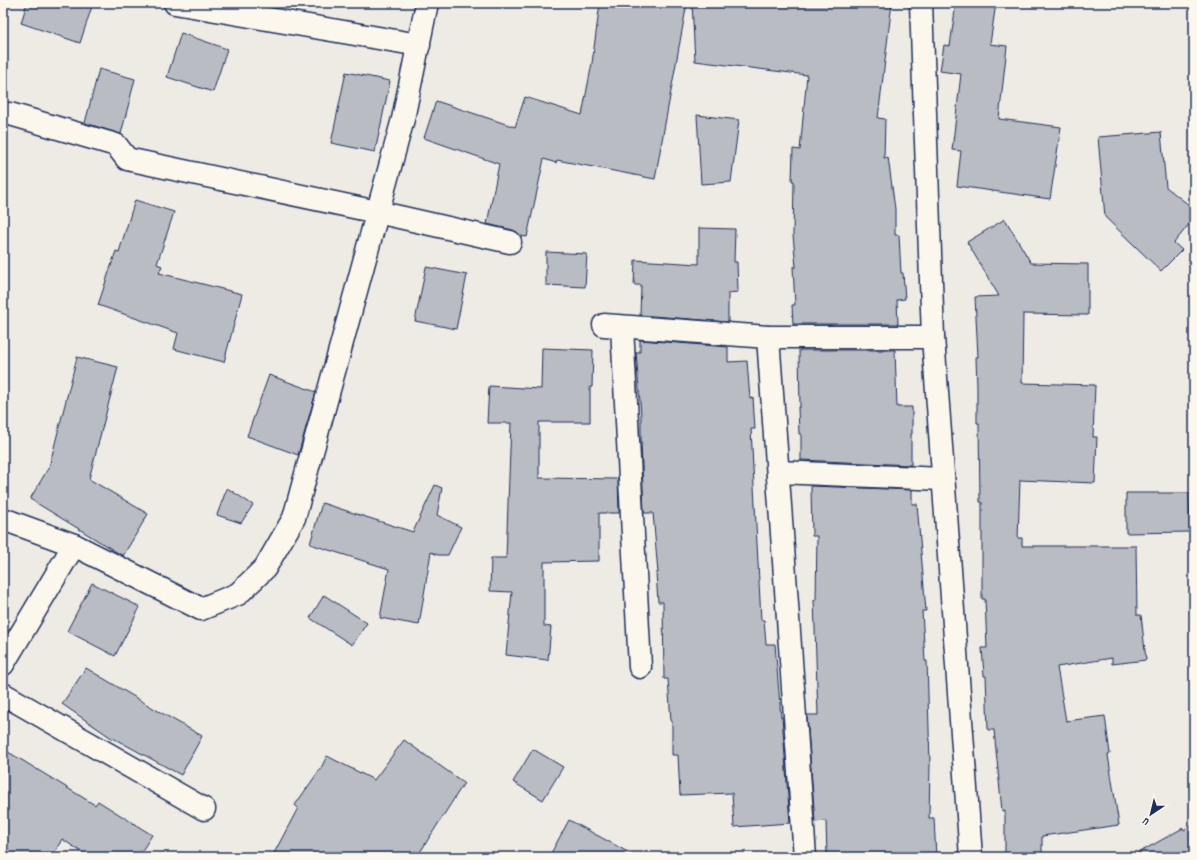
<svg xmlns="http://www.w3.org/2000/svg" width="1197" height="860" font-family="Dekko,sans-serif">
<rect width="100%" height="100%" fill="#eeebe4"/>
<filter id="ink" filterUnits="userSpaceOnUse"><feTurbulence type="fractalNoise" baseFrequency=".025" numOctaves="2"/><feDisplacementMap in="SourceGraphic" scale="8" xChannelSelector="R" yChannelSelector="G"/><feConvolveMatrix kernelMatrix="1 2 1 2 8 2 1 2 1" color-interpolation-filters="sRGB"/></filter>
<g filter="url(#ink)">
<g fill="#b9bcc3" stroke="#1b2f5e">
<path d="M 27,3 L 93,3 L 80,43 L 21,23 Z"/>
<path d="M 600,3 L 687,3 L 655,179 L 557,160 L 556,163 L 544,159 L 527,237 L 521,236 L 518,233 L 513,230 L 487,224 L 499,164 L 424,138 L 436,101 L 515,127 L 525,97 L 582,115 L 592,63 Z"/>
<path d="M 692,3 L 892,3 L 878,118 L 885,119 L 884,158 L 888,157 L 895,209 L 895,235 L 899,235 L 901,273 L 903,273 L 905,299 L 897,300 L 898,324 L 793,324 L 792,305 L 795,305 L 793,267 L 796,267 L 793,235 L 794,181 L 792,181 L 793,149 L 800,150 L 807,75 L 695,61 Z"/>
<path d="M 956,3 L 996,3 L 990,44 L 1007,46 L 999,119 L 1061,127 L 1050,199 L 957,186 L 961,151 L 952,150 L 961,74 L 940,71 L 944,45 L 950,46 Z"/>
<path d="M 181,33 L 227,49 L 213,92 L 167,77 Z"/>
<path d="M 99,69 L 135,79 L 121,134 L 85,123 Z"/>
<path d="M 346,72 L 390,81 L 375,152 L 331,143 Z"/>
<path d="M 697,115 L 739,120 L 731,182 L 701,184 Z"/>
<path d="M 1161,132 L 1166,187 L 1194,209 L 1194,218 L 1174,243 L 1182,250 L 1161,271 L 1105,217 L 1098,137 Z"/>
<path d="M 135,200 L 174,212 L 157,264 L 162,266 L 159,273 L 242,294 L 224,362 L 174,349 L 178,333 L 98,305 L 116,251 L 119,252 Z"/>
<path d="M 1005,219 L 1031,263 L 1088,264 L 1088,315 L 1023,314 L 1022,383 L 1095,385 L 1093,437 L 1097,437 L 1095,483 L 1020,480 L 1018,538 L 1022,538 L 1022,546 L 1136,546 L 1137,615 L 1141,615 L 1146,660 L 1112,664 L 1112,658 L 1057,667 L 1066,721 L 1105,716 L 1110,754 L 1108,755 L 1119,825 L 1042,836 L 1042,855 L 1005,854 L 1005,810 L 1002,811 L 994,730 L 988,730 L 986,676 L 984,676 L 982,648 L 987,648 L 985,599 L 982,599 L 982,502 L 980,502 L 979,423 L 977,423 L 977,387 L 976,357 L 978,357 L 975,297 L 999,296 L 967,242 Z"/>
<path d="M 699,228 L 735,229 L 734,262 L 737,262 L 738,292 L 728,293 L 728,322 L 640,315 L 641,285 L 634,285 L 635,260 L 699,264 Z"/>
<path d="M 546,252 L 587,254 L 585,287 L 546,285 Z"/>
<path d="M 426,267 L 467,275 L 456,329 L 415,321 Z"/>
<path d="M 640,340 L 728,347 L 728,362 L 747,361 L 750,399 L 753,398 L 755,429 L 751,429 L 761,620 L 764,620 L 766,644 L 775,644 L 781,717 L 782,717 L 790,823 L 734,827 L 732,793 L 680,795 L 678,755 L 672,755 L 672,721 L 671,721 L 668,679 L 664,679 L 663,602 L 658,602 L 656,573 L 658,573 L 653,513 L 644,513 L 641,441 L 641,415 L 636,352 L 640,352 Z"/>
<path d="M 542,348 L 593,350 L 592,387 L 590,387 L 590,422 L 539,422 L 539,478 L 618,479 L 619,513 L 599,513 L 599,561 L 544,562 L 544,626 L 551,627 L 548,660 L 506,655 L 512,592 L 490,591 L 491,558 L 506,558 L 511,423 L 487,423 L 489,386 L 541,389 Z"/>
<path d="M 799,350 L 895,350 L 897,407 L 912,407 L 912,434 L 911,434 L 911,465 L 801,460 L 801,434 L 799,434 L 798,407 L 800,407 Z"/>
<path d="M 77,357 L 118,367 L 89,479 L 148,514 L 123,556 L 30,499 L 49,467 Z"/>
<path d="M 269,375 L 316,392 L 298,455 L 247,436 Z"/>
<path d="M 435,485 L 442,488 L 437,515 L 461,527 L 448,555 L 438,555 L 431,552 L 419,625 L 380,618 L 389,569 L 310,544 L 322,503 L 413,532 Z"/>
<path d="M 811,486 L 912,490 L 912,504 L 917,504 L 926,611 L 922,611 L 925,661 L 927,661 L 930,764 L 929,818 L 934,818 L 936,857 L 827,857 L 826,821 L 815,822 L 807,715 L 818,715 L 814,600 L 816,600 L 817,536 L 812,536 Z"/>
<path d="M 227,488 L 253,505 L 241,523 L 217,515 Z"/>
<path d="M 1126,493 L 1189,493 L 1190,532 L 1126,533 Z"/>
<path d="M 92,583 L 140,607 L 115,656 L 67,631 Z"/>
<path d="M 324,595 L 367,623 L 352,645 L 310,618 Z"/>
<path d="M 86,668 L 153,708 L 202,736 L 181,775 L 113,738 L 113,739 L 62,704 Z"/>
<path d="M 404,740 L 464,783 L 417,857 L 272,857 L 298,808 L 295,805 L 321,768 L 327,756 L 374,780 Z"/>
<path d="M 3,749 L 25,762 L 95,805 L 98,801 L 152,835 L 138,857 L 89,857 L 62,839 L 52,857 L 3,857 Z"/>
<path d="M 533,749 L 563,767 L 543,800 L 513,782 Z"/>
<path d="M 569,820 L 637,857 L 549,857 Z"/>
<path d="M 1194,824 L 1194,857 L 1131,857 L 1183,828 L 1184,830 Z"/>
</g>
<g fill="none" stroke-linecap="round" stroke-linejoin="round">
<g stroke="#1b2f5e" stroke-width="25">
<g id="minor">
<path d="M 175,3 L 419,45"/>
<path d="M 921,3 L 933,337 L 971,857"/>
<path d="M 10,114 L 116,145 L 127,159 L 377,212 L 510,242"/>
<path d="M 604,325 L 768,337 L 933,337"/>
<path d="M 622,327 L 640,667"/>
<path d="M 768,337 L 805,857"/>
<path d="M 778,472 L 943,479"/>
<path d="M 3,519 L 74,545 L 201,609 L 238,594 L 265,568 L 294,518 L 403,119 L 427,3"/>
<path d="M 3,664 L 74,545"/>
<path d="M 3,694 L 204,809"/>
</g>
</g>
<use href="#minor" stroke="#fbf7ec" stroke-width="22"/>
</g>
</g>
<rect width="1197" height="860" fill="none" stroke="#fbf7ec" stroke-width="16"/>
<rect x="8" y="8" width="1181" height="844" fill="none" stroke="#1b2f5e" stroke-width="1.5" filter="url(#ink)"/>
<g transform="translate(1151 814) rotate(215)" stroke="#fbf7ec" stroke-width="3" paint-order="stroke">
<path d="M0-3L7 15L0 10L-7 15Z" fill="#1b2f5e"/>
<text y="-6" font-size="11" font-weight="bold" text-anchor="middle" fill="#1b2f5e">U</text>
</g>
</svg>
